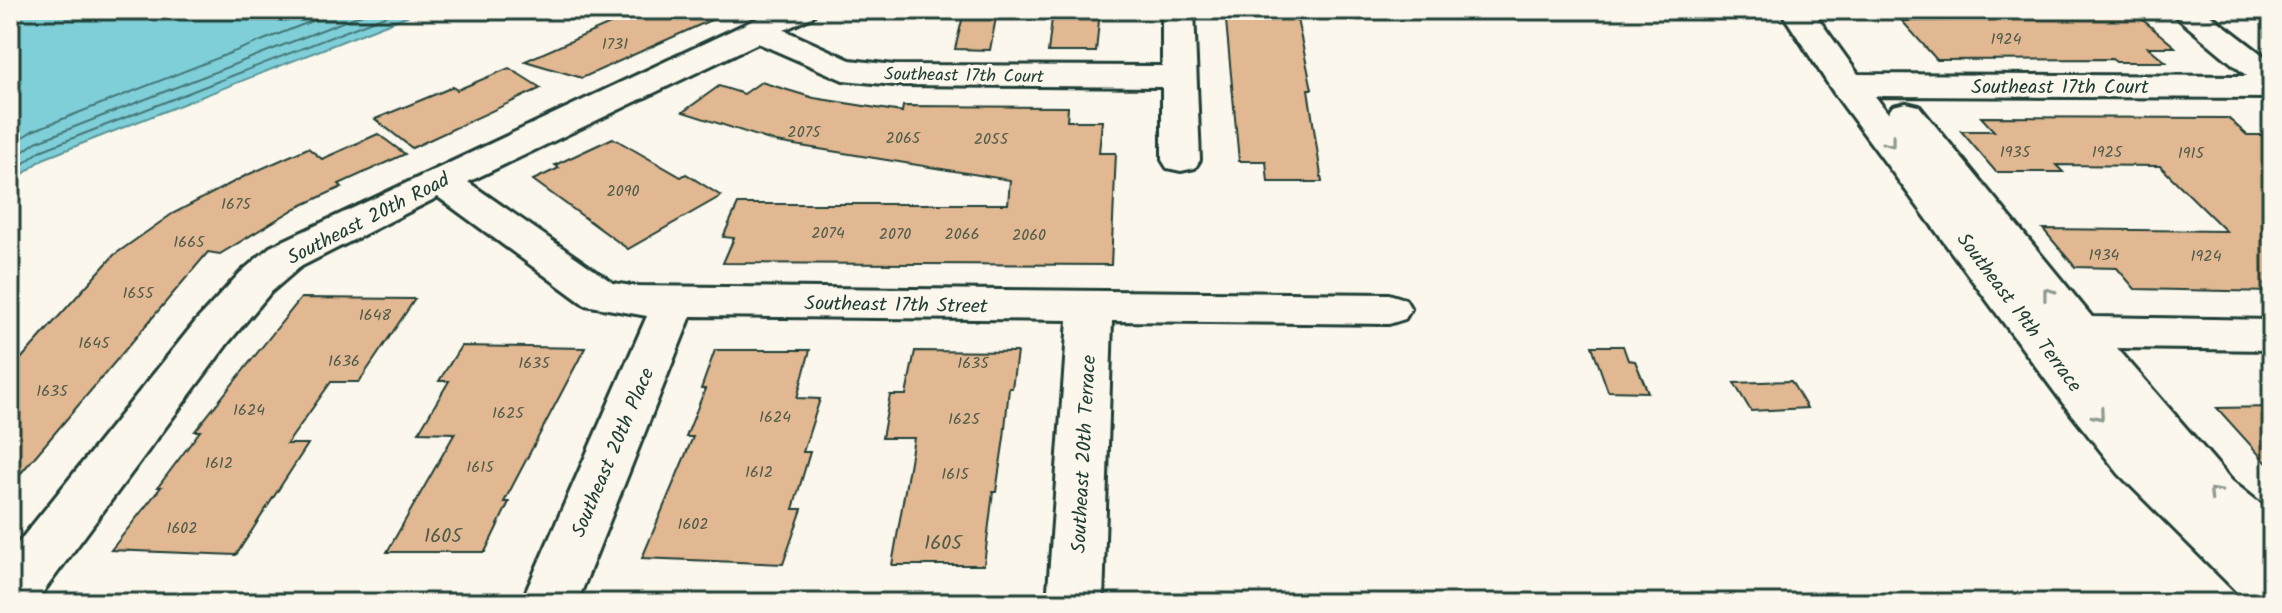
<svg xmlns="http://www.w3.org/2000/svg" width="2282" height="613" font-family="Kalam,sans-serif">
<rect width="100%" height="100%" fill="#fbf7ec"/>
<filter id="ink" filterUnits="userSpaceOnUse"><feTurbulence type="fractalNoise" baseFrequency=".0125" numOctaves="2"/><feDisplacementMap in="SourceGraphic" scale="16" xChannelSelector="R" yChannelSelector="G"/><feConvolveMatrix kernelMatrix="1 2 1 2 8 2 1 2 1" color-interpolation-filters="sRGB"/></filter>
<g filter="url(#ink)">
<path fill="#7fcfd9" stroke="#599597" stroke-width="2" d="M 24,10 L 422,10 L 43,159 L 10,184 L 10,15 Z"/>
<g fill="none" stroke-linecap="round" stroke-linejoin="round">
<g stroke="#457776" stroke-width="2">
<path d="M 10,146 L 32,131 L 340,10"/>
<path d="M 10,161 L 36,142 L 373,10"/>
<path d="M 10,174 L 40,151 L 400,10"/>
</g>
</g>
<g fill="#e1b891" stroke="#1f3d34" stroke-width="2">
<path d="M 642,10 L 733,10 L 582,78 L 525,61 Z"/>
<path d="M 1053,10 L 1100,10 L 1096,52 L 1048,52 Z"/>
<path d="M 1225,10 L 1295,10 L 1312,89 L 1308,89 L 1322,182 L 1268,182 L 1266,161 L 1239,161 Z"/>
<path d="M 2044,10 L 2131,10 L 2175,47 L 2148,47 L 2166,62 L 2116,62 L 2112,59 L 1937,60 L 1902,21 L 2053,18 Z"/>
<path d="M 964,12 L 997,12 L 990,50 L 955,49 Z"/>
<path d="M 509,68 L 541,88 L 412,148 L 375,119 L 453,87 L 457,90 Z"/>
<path d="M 761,82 L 814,98 L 902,112 L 903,106 L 1068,107 L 1067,121 L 1102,121 L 1099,153 L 1116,153 L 1111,265 L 723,263 L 734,238 L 723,237 L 738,204 L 1008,204 L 1010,180 L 776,142 L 683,112 L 719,86 L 744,94 Z"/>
<path d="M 1981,117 L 2228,118 L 2247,135 L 2272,135 L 2272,292 L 2135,289 L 2117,268 L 2075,267 L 2043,229 L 2226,231 L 2160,166 L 2056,165 L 2063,172 L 1996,172 L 1961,131 L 1994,131 Z"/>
<path d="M 378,134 L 405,154 L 339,184 L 342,187 L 296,208 L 220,254 L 208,252 L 10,486 L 10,371 L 114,255 L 172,214 L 245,176 L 308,148 L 322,159 Z"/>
<path d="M 613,138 L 681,177 L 686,174 L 721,196 L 628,249 L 533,180 L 559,168 L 555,165 Z"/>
<path d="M 301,298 L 415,299 L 359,382 L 331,382 L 287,444 L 308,444 L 236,555 L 111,550 L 161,487 L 158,487 L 200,431 L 195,431 Z"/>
<path d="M 461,346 L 585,348 L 504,502 L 509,502 L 485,552 L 387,552 L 455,433 L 419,432 L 449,381 L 439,381 Z"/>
<path d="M 1592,346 L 1623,346 L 1628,360 L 1635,361 L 1648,392 L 1608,391 Z"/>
<path d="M 715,350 L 810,350 L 797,398 L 820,399 L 803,452 L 810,452 L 793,509 L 802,509 L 783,564 L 642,558 L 693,437 L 686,437 L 705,389 L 701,389 Z"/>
<path d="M 915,351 L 1017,352 L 1012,388 L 1009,388 L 1004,438 L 996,492 L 993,492 L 984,565 L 892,565 L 914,438 L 882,438 L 890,395 L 906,395 Z"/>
<path d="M 1791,381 L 1807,408 L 1751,411 L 1734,383 Z"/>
<path d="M 2272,407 L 2272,469 L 2217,408 Z"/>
</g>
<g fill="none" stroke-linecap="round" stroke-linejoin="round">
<g stroke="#1f3d34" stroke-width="6">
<g id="street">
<path d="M 775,10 L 817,10 L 812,17 L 784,30 L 850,60 L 894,65 L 1162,66 L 1162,10 L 1194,10 L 1200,160 L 1195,168 L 1181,171 L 1167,168 L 1162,160 L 1162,87 L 894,85 L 843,80 L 758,43 L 468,182 L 613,283 L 632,286 L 1389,294 L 1405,299 L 1411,309 L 1405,319 L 1389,324 L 1112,321 L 1103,603 L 1047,603 L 1068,320 L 691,316 L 577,603 L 521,603 L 647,316 L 585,305 L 438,197 L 300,267 L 270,293 L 228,343 L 35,603 L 10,603 L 10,553 L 196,321 L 240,273 L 270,247 Z"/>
<path d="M 1780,10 L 1812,10 L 1858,74 L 2247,76 L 2168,10 L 2204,10 L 2272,62 L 2272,98 L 1875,96 L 1888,113 L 1893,106 L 1906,103 L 1919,106 L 2092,317 L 2272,320 L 2272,350 L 2117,348 L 2232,481 L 2272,513 L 2272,603 L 2248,603 L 2119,474 L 2065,406 L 1834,93 Z"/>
</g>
</g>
<use href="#street" fill="#fbf7ec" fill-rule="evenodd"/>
</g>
<defs><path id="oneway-chevron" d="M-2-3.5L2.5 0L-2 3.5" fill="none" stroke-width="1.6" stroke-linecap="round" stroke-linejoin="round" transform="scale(2)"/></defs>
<g stroke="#8d9a90">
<use href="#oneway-chevron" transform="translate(1890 142) rotate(53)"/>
<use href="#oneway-chevron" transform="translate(2048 293) rotate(-128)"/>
<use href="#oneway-chevron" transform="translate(2099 415) rotate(50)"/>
<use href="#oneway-chevron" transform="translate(2214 493) rotate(-134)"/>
</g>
</g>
<g text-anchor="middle" stroke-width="7" stroke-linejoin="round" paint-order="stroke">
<g font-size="16" fill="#505c4b">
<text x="2006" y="44">1924</text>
<text x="615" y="49">1731</text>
<text x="804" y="137">2075</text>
<text x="903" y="143">2065</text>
<text x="991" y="144">2055</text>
<text x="2015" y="157">1935</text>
<text x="2107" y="157">1925</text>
<text x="2191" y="158">1915</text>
<text x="623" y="196">2090</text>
<text x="236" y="209">1675</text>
<text x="828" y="238">2074</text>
<text x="895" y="239">2070</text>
<text x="962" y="239">2066</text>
<text x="1029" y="240">2060</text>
<text x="189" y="247">1665</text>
<text x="2104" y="260">1934</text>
<text x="2206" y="261">1924</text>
<text x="138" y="298">1655</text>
<text x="375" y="320">1648</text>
<text x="94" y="348">1645</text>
<text x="344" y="366">1636</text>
<text x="534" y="368">1635</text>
<text x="973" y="368">1635</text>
<text x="52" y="396">1635</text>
<text x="249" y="415">1624</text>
<text x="508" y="418">1625</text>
<text x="775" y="422">1624</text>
<text x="964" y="424">1625</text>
<text x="219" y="468">1612</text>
<text x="480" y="472">1615</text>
<text x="759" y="477">1612</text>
<text x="955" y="479">1615</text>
<text x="693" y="529">1602</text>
<text x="182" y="533">1602</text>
</g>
<g font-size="18" fill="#1f3d34" stroke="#fbf7ec">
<text transform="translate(964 75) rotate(1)" y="6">Southeast 17th Court</text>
</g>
<g font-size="20" fill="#1f3d34" stroke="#fbf7ec">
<text x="2060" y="93">Southeast 17th Court</text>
<text transform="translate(368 218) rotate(-27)" y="7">Southeast 20th Road</text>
<text transform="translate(896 304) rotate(1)" y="7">Southeast 17th Street</text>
<text transform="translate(2020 312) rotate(53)" y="7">Southeast 19th Terrace</text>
<text transform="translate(612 452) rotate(-67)" y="7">Southeast 20th Place</text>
<text transform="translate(1083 454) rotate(-87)" y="7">Southeast 20th Terrace</text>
</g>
<g font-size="20" fill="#505c4b">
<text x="443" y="542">1605</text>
<text x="943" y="549">1605</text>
</g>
</g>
<rect width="2282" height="613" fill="none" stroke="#fbf7ec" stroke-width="40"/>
<rect x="20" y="20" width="2242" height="573" fill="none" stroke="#1f3d34" stroke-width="3" filter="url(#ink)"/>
</svg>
